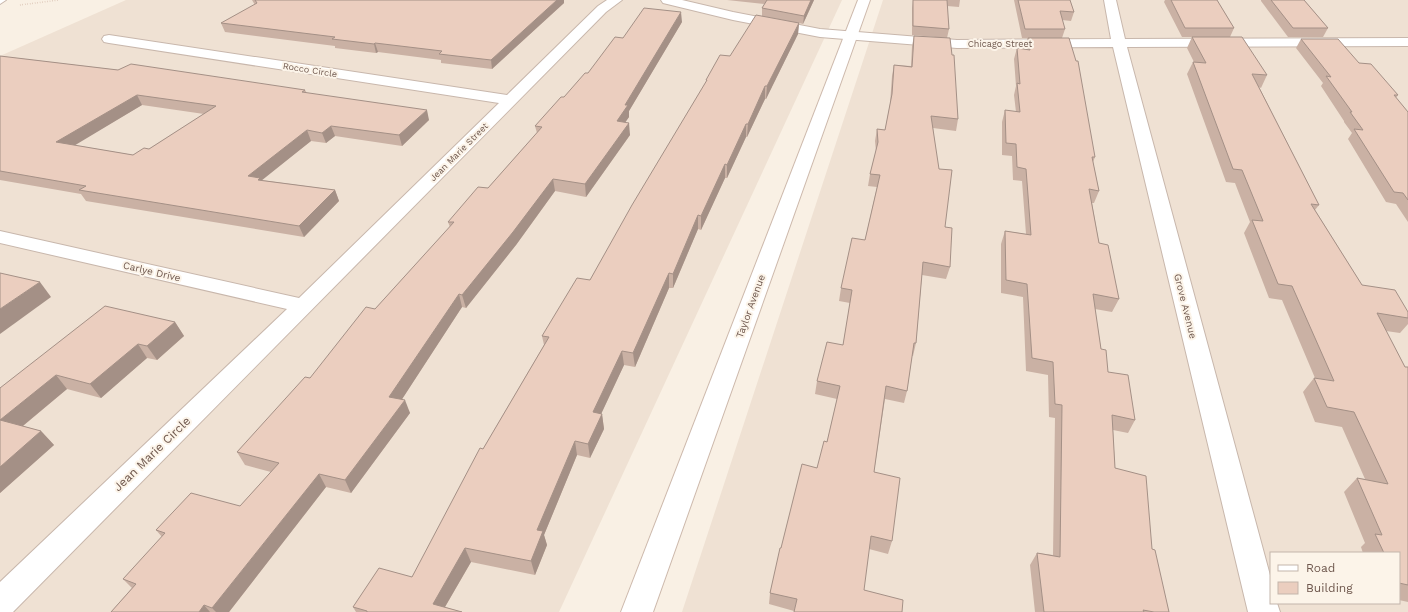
<svg xmlns="http://www.w3.org/2000/svg" width="1408" height="612" font-family="'Work Sans',sans-serif">
<rect width="100%" height="100%" fill="#f9f0e4"/>
<g fill="#efe1d3" fill-rule="evenodd">
<path d="M 126,0 L 842,0 L 559,612 L 0,612 L 0,56 Z"/>
<path d="M 883,0 L 1408,0 L 1408,612 L 682,612 ZM 1271,553 L 1399,553 L 1399,603 L 1271,603 Z"/>
</g>
<g fill="none" stroke-linecap="round" stroke-linejoin="round">
<g stroke="#c8b7ac" stroke-width="2">
<path id="lane" d="M 0,0 L 6,0 L 0,4 Z"/>
</g>
<g stroke="#c8b7ac" stroke-width="2">
<g id="street">
<path d="M 607,0 L 622,0 L 606,12 L 13,612 L 0,612 L 0,582 L 287,309 L 0,243 L 0,231 L 299,298 L 499,103 L 109,43 L 104,42 L 102,39 L 104,36 L 109,35 L 507,95 L 598,6 Z"/>
<path d="M 661,0 L 682,0 L 733,12 L 820,29 L 957,40 L 1111,39 L 1104,0 L 1116,0 L 1125,39 L 1408,38 L 1408,46 L 1127,47 L 1271,579 L 1271,603 L 1277,603 L 1280,612 L 1248,612 L 1113,47 L 957,48 L 820,37 L 733,20 L 663,3 Z"/>
</g>
</g>
<g stroke="#cdb9ac" stroke-width="2">
<path id="secondary" d="M 858,0 L 870,0 L 653,612 L 621,612 Z"/>
</g>
<path stroke="#cfb2a2" stroke-width="1.5" stroke-dasharray="0.5 2" stroke-linecap="butt" d="M 20,5 L 59,0"/>
<use href="#lane" fill="#fff" fill-rule="evenodd"/>
<use href="#street" fill="#fff" fill-rule="evenodd"/>
<use href="#secondary" fill="#fff" fill-rule="evenodd"/>
</g>
<g fill="#cab1a4" fill-rule="evenodd">
<path d="M 252,0 L 564,0 L 564,3 L 492,69 L 441,63 L 441,60 L 378,52 L 376,53 L 335,48 L 335,46 L 225,32 L 221,23 L 255,5 Z"/>
<path d="M 727,0 L 814,0 L 803,24 L 799,23 L 798,34 L 766,99 L 765,99 L 747,137 L 746,137 L 727,178 L 725,178 L 701,230 L 698,229 L 673,288 L 669,288 L 635,367 L 624,365 L 601,414 L 602,414 L 604,429 L 590,458 L 577,455 L 544,535 L 547,545 L 535,575 L 471,562 L 445,607 L 462,612 L 356,612 L 353,607 L 412,577 L 483,449 L 544,345 L 542,336 L 590,280 L 706,82 L 706,80 L 730,56 L 762,16 L 762,8 L 765,4 Z"/>
<path d="M 913,0 L 960,0 L 959,7 L 947,6 L 949,29 L 947,38 L 912,35 L 912,8 Z"/>
<path d="M 1014,0 L 1070,0 L 1074,12 L 1071,21 L 1062,20 L 1065,29 L 1062,38 L 1022,38 Z"/>
<path d="M 1165,0 L 1217,0 L 1234,28 L 1230,37 L 1267,75 L 1261,88 L 1259,87 L 1319,205 L 1315,210 L 1362,285 L 1408,312 L 1408,324 L 1400,333 L 1386,331 L 1405,367 L 1408,367 L 1408,602 L 1399,600 L 1399,553 L 1363,553 L 1361,547 L 1365,543 L 1344,492 L 1357,478 L 1365,479 L 1342,427 L 1315,422 L 1303,392 L 1314,378 L 1315,378 L 1282,300 L 1269,298 L 1244,233 L 1250,222 L 1235,183 L 1226,182 L 1187,74 L 1193,62 L 1194,62 L 1187,48 L 1192,37 L 1182,37 L 1164,2 Z"/>
<path d="M 1261,0 L 1304,0 L 1328,28 L 1323,37 L 1288,37 L 1261,1 Z"/>
<path d="M 682,22 L 629,111 L 629,117 L 625,122 L 630,135 L 586,197 L 555,191 L 516,245 L 466,308 L 462,307 L 402,399 L 410,413 L 351,493 L 326,487 L 229,612 L 111,612 L 132,588 L 123,579 L 162,537 L 156,530 L 240,506 L 271,472 L 245,465 L 237,452 L 310,378 L 375,309 L 450,227 L 448,222 L 488,188 L 537,133 L 535,126 L 623,38 Z"/>
<path d="M 914,36 L 952,55 L 958,119 L 956,131 L 933,128 L 950,267 L 946,279 L 922,275 L 916,343 L 913,356 L 912,356 L 907,391 L 904,403 L 885,399 L 874,472 L 892,541 L 888,554 L 869,549 L 794,611 L 769,604 L 770,593 L 781,548 L 817,468 L 827,442 L 837,399 L 815,394 L 817,381 L 843,345 L 850,303 L 839,301 L 841,288 L 865,240 L 877,187 L 868,186 L 870,174 L 876,151 L 875,141 L 877,129 L 885,130 L 890,104 L 892,76 L 894,65 L 911,66 L 912,46 Z"/>
<path d="M 1028,38 L 1095,157 L 1093,162 L 1099,191 L 1094,203 L 1092,203 L 1099,243 L 1119,299 L 1112,312 L 1095,309 L 1101,349 L 1108,372 L 1135,420 L 1128,433 L 1113,430 L 1115,468 L 1152,549 L 1169,612 L 1035,612 L 1030,565 L 1037,553 L 1053,555 L 1055,418 L 1049,417 L 1048,375 L 1026,371 L 1023,297 L 1001,293 L 1001,244 L 1005,231 L 1026,234 L 1022,181 L 1013,180 L 1012,156 L 1002,155 L 1002,122 L 1005,110 L 1016,112 L 1014,95 L 1016,86 L 1014,59 L 1017,48 L 1025,49 Z"/>
<path d="M 1301,39 L 1359,63 L 1398,95 L 1396,98 L 1408,112 L 1408,222 L 1396,204 L 1386,202 L 1348,139 L 1352,133 L 1344,122 L 1344,121 L 1321,86 L 1323,83 L 1296,48 Z"/>
<path d="M 0,56 L 118,70 L 305,90 L 307,93 L 429,120 L 402,146 L 335,136 L 326,143 L 311,141 L 261,180 L 335,190 L 339,201 L 304,237 L 86,201 L 81,194 L 0,180 ZM 142,105 L 204,114 L 149,149 L 133,155 L 74,145 Z"/>
<path d="M 175,322 L 184,336 L 157,360 L 147,358 L 101,398 L 67,389 L 23,426 L 41,431 L 54,445 L 0,493 L 0,388 Z"/>
</g>
<g fill="#a49086">
<path d="M 557,0 L 564,0 L 564,3 L 492,69 L 491,60 Z"/>
<path d="M 811,0 L 814,0 L 803,24 L 804,16 Z"/>
<path d="M 681,12 L 682,22 L 629,111 L 629,117 L 618,133 L 617,121 L 625,105 Z"/>
<path d="M 799,23 L 798,34 L 766,99 L 767,86 Z"/>
<path d="M 375,43 L 378,52 L 376,53 L 374,44 Z"/>
<path d="M 765,86 L 765,99 L 747,137 L 748,124 Z"/>
<path d="M 137,95 L 142,105 L 62,153 L 56,142 Z"/>
<path d="M 427,110 L 429,120 L 402,146 L 399,135 Z"/>
<path d="M 629,123 L 630,135 L 586,197 L 585,184 Z"/>
<path d="M 746,124 L 746,137 L 727,178 L 727,165 Z"/>
<path d="M 331,126 L 335,136 L 326,143 L 322,133 Z"/>
<path d="M 307,130 L 311,141 L 261,181 L 248,176 Z"/>
<path d="M 725,164 L 725,178 L 701,230 L 701,216 Z"/>
<path d="M 553,179 L 555,191 L 516,245 L 466,308 L 462,295 Z"/>
<path d="M 335,190 L 339,201 L 304,237 L 299,226 Z"/>
<path d="M 698,215 L 698,229 L 673,288 L 673,274 Z"/>
<path d="M 669,273 L 669,288 L 635,367 L 633,353 Z"/>
<path d="M 40,282 L 51,297 L 0,334 L 0,309 Z"/>
<path d="M 459,294 L 462,307 L 395,410 L 389,397 Z"/>
<path d="M 175,322 L 184,336 L 157,360 L 147,346 Z"/>
<path d="M 138,344 L 147,358 L 101,398 L 90,384 Z"/>
<path d="M 622,351 L 624,365 L 595,427 L 593,412 Z"/>
<path d="M 56,375 L 67,389 L 13,434 L 0,420 Z"/>
<path d="M 405,400 L 410,413 L 351,493 L 345,480 Z"/>
<path d="M 602,414 L 604,429 L 590,458 L 588,444 Z"/>
<path d="M 41,431 L 54,445 L 0,493 L 0,467 Z"/>
<path d="M 575,441 L 577,455 L 544,535 L 547,545 L 535,575 L 531,561 L 537,530 Z"/>
<path d="M 319,474 L 326,487 L 229,612 L 216,612 L 212,608 Z"/>
<path d="M 465,548 L 471,562 L 442,612 L 433,604 Z"/>
<path d="M 204,605 L 210,612 L 199,612 Z"/>
</g>
<g fill="#ebcebf" stroke="#a49086" fill-rule="evenodd">
<path d="M 255,0 L 557,0 L 491,60 L 439,54 L 442,51 L 375,43 L 374,44 L 332,39 L 335,37 L 221,23 L 257,3 Z"/>
<path d="M 767,0 L 811,0 L 804,16 L 762,8 Z"/>
<path d="M 913,0 L 947,0 L 949,29 L 913,26 Z"/>
<path d="M 1018,0 L 1070,0 L 1074,12 L 1060,11 L 1065,29 L 1025,29 Z"/>
<path d="M 1171,0 L 1217,0 L 1234,28 L 1185,28 Z"/>
<path d="M 1271,0 L 1304,0 L 1328,28 L 1293,28 Z"/>
<path d="M 644,8 L 681,12 L 625,105 L 628,105 L 617,121 L 629,123 L 585,184 L 553,179 L 513,232 L 462,295 L 459,294 L 389,397 L 405,400 L 345,480 L 319,474 L 212,608 L 204,605 L 199,612 L 111,612 L 136,584 L 123,579 L 165,533 L 156,530 L 191,493 L 240,506 L 279,463 L 237,452 L 305,377 L 310,378 L 366,307 L 375,309 L 454,222 L 448,222 L 478,187 L 488,188 L 542,127 L 535,126 L 561,97 L 564,97 L 585,73 L 588,73 L 615,37 L 623,38 Z"/>
<path d="M 756,15 L 799,23 L 767,86 L 765,86 L 748,124 L 746,124 L 727,165 L 725,164 L 701,216 L 698,215 L 673,274 L 669,273 L 633,353 L 622,351 L 593,412 L 602,414 L 588,444 L 575,441 L 537,530 L 543,531 L 531,561 L 465,548 L 433,604 L 462,612 L 367,612 L 367,611 L 353,607 L 379,568 L 412,577 L 480,448 L 483,449 L 549,337 L 542,336 L 577,278 L 590,280 L 632,205 L 707,80 L 706,80 L 720,55 L 730,56 Z"/>
<path d="M 914,36 L 950,38 L 952,55 L 954,55 L 958,119 L 931,116 L 939,169 L 952,170 L 945,227 L 952,228 L 950,267 L 923,262 L 916,343 L 914,343 L 907,391 L 886,386 L 874,472 L 900,478 L 892,541 L 871,536 L 864,590 L 903,600 L 902,612 L 794,612 L 797,599 L 770,593 L 780,548 L 781,548 L 802,464 L 817,468 L 824,441 L 827,442 L 840,386 L 817,381 L 827,342 L 843,345 L 852,290 L 841,288 L 852,238 L 865,240 L 880,175 L 870,174 L 878,142 L 877,129 L 885,130 L 892,94 L 894,65 L 912,67 Z"/>
<path d="M 1192,37 L 1242,37 L 1267,75 L 1252,74 L 1319,205 L 1311,204 L 1362,285 L 1395,290 L 1408,312 L 1408,318 L 1377,313 L 1405,367 L 1408,367 L 1408,585 L 1399,583 L 1399,553 L 1384,553 L 1375,534 L 1382,535 L 1357,478 L 1388,484 L 1354,412 L 1327,407 L 1314,378 L 1334,381 L 1292,286 L 1278,284 L 1252,220 L 1263,221 L 1242,170 L 1233,169 L 1193,62 L 1206,63 Z"/>
<path d="M 1028,38 L 1069,38 L 1076,61 L 1078,61 L 1095,157 L 1092,157 L 1099,191 L 1089,189 L 1099,243 L 1108,245 L 1119,299 L 1093,294 L 1101,349 L 1106,350 L 1108,372 L 1128,375 L 1135,420 L 1112,415 L 1115,468 L 1146,476 L 1152,549 L 1155,550 L 1169,612 L 1154,612 L 1143,610 L 1144,612 L 1044,612 L 1037,553 L 1060,557 L 1062,405 L 1055,404 L 1053,362 L 1032,358 L 1027,284 L 1006,280 L 1005,231 L 1031,235 L 1026,169 L 1017,167 L 1016,144 L 1006,143 L 1005,110 L 1020,112 L 1017,83 L 1020,84 L 1017,48 L 1030,50 Z"/>
<path d="M 1301,39 L 1338,39 L 1359,63 L 1371,64 L 1398,95 L 1394,95 L 1408,112 L 1408,200 L 1403,193 L 1394,192 L 1354,129 L 1363,130 L 1350,112 L 1352,112 L 1326,76 L 1331,77 Z"/>
<path d="M 0,56 L 118,70 L 131,64 L 305,90 L 302,92 L 427,110 L 399,135 L 331,126 L 322,133 L 307,130 L 248,176 L 260,178 L 258,180 L 335,190 L 299,226 L 79,190 L 86,186 L 0,171 ZM 137,95 L 216,106 L 149,149 L 144,148 L 133,155 L 56,142 Z"/>
<path d="M 0,273 L 40,282 L 0,309 Z"/>
<path d="M 105,306 L 175,322 L 147,346 L 138,344 L 90,384 L 56,375 L 0,420 L 41,431 L 0,467 L 0,388 Z"/>
</g>
<g text-anchor="middle" stroke-width="4" stroke-linejoin="round" paint-order="stroke">
<g font-size="9" fill="#6e574d" stroke="#fcf4e9">
<text x="1000" y="47">Chicago Street</text>
<text transform="translate(310 70) rotate(9)" y="3">Rocco Circle</text>
<text transform="translate(459 152) rotate(-45)" y="3">Jean Marie Street</text>
</g>
<g font-size="10" fill="#6e574d" stroke="#fcf4e9">
<text transform="translate(152 271) rotate(13)" y="4">Carlye Drive</text>
<text transform="translate(750 306) rotate(-70)" y="4">Taylor Avenue</text>
<text transform="translate(1186 306) rotate(76)" y="4">Grove Avenue</text>
</g>
<g font-size="12" fill="#6e574d" stroke="#fcf4e9">
<text transform="translate(152 454) rotate(-44)" y="4">Jean Marie Circle</text>
</g>
</g>
<rect x="1270" y="552" width="130" height="52" fill="#fcf4e9" stroke="#c3b5ab"/>
<rect x="1278" y="565" width="20" height="6" fill="#ffffff" stroke="#c3b5ab"/>
<text x="1306" y="572" font-size="12" fill="#6e574d">Road</text>
<rect x="1278" y="582" width="20" height="12" fill="#ebcebf" stroke="#c3b5ab"/>
<text x="1306" y="592" font-size="12" fill="#6e574d">Building</text>
</svg>
